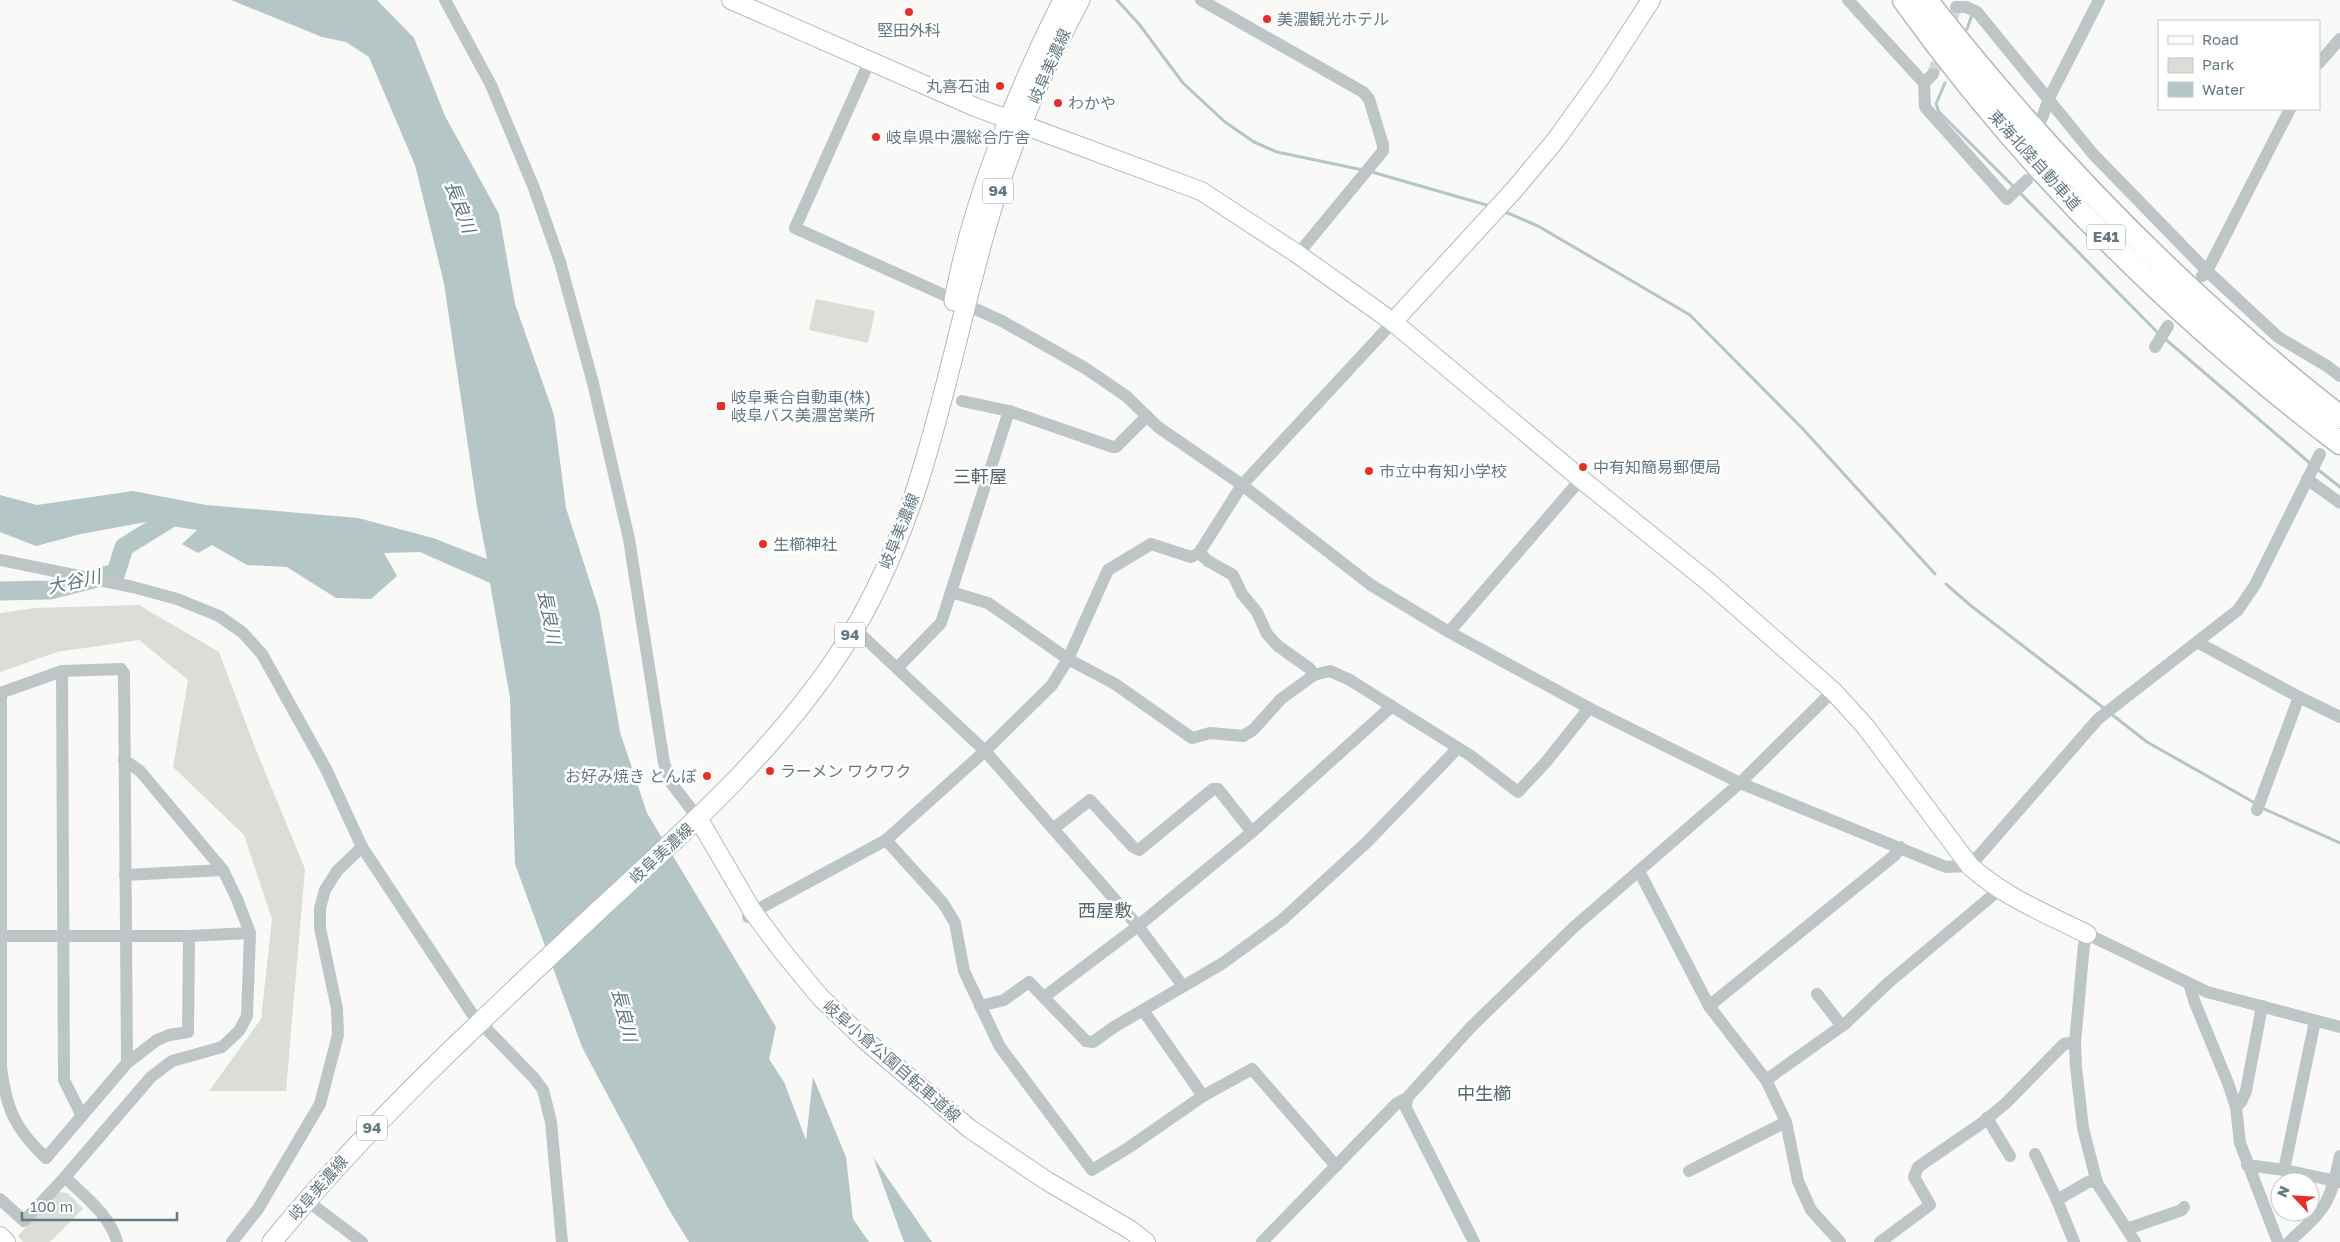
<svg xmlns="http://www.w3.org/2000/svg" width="2340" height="1242" font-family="'Golos Text','Noto Sans JP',sans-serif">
<rect width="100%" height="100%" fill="#f9f9f7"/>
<g fill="#daded6">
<path d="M 816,299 L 875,311 L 868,343 L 809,330 Z"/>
<path d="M 139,605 L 219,652 L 256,750 L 305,869 L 286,1091 L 209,1091 L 261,1019 L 272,919 L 244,835 L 173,767 L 188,680 L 139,640 L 57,652 L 0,672 L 0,613 L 35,608 Z"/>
<path d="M 58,1192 L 68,1193 L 83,1209 L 50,1242 L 23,1242 L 18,1236 Z"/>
</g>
<g fill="#b5c6c7">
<path d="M 231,0 L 377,0 L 414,38 L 445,116 L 499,214 L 515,304 L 554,415 L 566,508 L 599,610 L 620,732 L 647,813 L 776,1027 L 769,1059 L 784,1082 L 806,1140 L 813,1077 L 846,1157 L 853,1219 L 869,1242 L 689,1242 L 668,1208 L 582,1047 L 515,864 L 510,698 L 490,583 L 420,552 L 384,553 L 397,576 L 371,599 L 336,598 L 287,567 L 247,565 L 212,545 L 198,553 L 182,544 L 197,530 L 146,522 L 81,534 L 36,546 L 0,532 L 0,495 L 37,505 L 133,491 L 206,505 L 358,518 L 433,538 L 487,559 L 477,507 L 444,283 L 415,165 L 369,57 L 346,42 L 322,37 Z"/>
<path d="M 873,1157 L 932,1242 L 904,1242 Z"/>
</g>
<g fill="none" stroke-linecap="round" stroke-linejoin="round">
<g stroke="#b5c6c7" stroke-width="3">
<path d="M 1117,0 L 1139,24 L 1183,83 L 1225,122 L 1254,142 L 1277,152 L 1363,170"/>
<path d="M 1967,29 L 1973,12"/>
<path d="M 1945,83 L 1936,104 L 1939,112 L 2015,188"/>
<path d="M 1372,172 L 1490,206"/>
<path d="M 2020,193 L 2159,334"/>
<path d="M 1503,211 L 1538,226 L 1690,315 L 1802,428 L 1935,574"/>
<path d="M 2164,338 L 2311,464"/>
<path d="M 2316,468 L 2340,487"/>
<path d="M 1946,584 L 1970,605 L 2105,709"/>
<path d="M 2110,713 L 2147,742 L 2255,803"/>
<path d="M 2262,808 L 2340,843"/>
</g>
<path stroke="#b5c6c7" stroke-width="19" d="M 0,591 L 50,590 L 116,573 L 124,547 L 179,513"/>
<path stroke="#d4d9da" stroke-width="12" stroke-dasharray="12 6" stroke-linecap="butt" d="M 1933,74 L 1956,7"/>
<g stroke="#b2bbbe" stroke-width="20">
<g id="secondary">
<path d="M 731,0 L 975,107 L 1201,191 L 1296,253 L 1393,322 L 1581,479 L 1711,584 L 1833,691 L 1865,726 L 1970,866 C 2004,897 2047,914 2087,934"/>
<path d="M 1393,322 L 1514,190 L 1555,141 L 1601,77 L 1651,0"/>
<path d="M 698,818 L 753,912 L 783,952 L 820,997 L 865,1040 L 970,1129 L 1047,1181 L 1129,1229 L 1146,1242"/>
<path d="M 0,1236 L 6,1242"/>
</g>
</g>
<g stroke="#b1b9bc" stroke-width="21">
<g id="primary">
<path d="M 954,301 C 972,201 1017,91 1063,0"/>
<path d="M 272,1242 C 370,1122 485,1017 598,911 C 691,825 788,740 854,630 C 926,508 947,367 985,232 C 1007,152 1041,73 1080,0"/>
</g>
</g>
<g stroke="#b1b8bb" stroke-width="25">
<g id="highway">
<path d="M 1904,0 C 2025,169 2175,317 2340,443"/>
<path d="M 1926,0 C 2047,155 2185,296 2340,417"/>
</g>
</g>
<g stroke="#bdc5c7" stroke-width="12">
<path d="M 445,0 L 491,85 L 534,188 L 560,262 L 593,383 L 629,539 L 664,763 L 672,784 L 698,818"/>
<path d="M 1201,0 L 1363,92 L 1369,99 L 1383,145 L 1383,151 L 1303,248 L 1296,253"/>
<path d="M 1848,0 L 1924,83 L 1925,107 L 2007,199 L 2027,180"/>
<path d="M 1956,7 L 1966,7 L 1977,12 L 2093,154 L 2207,271 L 2278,337 L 2327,366 L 2340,376"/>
<path d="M 870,60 L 795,228 L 1002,321 L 1085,368 L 1126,396 L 1158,427 L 1238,482 L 1371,585 L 1449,632 L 1589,708 L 1740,783 L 1946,867 L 1970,866 L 2098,719 L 2238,610 L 2255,585 L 2320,454"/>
<path d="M 2319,63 L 2340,39"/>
<path d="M 1924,83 L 1933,74"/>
<path d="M 2042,118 L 2049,98 L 2099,0"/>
<path d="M 2202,276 L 2207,271 L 2290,109"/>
<path d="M 2155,347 L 2168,326"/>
<path d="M 962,401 L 1009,411 L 1113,447 L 1116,447 L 1147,416"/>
<path d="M 2307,479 L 2340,503"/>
<path d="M 1199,553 L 1208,561 L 1233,575 L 1242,594 L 1257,612 L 1267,634 L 1278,646 L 1309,668 L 1314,675"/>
<path d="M 0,560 L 133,587 L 177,599 L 219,616 L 242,632 L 262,654 L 326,769 L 362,847 L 473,1015 L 534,1078 L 543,1090 L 551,1122 L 562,1242"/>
<path d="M 951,592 L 988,603 L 1068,659 L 1115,684 L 1192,738 L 1210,733 L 1243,736 L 1253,730 L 1281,699 L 1314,675 L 1330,671 L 1350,680 L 1471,756 L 1518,792 L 1546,762 L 1589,708"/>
<path d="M 854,628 L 985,751 L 1138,926 L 1183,986"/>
<path d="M 1449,632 L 1581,479"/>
<path d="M 2197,642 L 2299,697"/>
<path d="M 897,668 L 941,623 L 1009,411"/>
<path d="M 62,671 L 64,1080 L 82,1116"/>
<path d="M 0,693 L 62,671 L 121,669 L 124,673 L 127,1063"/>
<path d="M 1,693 L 1,1066 C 6,1109 15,1129 46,1158 L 127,1063 L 157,1040 L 169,1035 L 188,1032 L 189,936"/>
<path d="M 2257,810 L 2299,697 L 2340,717"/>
<path d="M 1053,829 L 1090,800 L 1133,847 L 1139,850 L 1213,789 L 1218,789 L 1252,832"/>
<path d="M 886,840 L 943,903 L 955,923 L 964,971 L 1000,1047 L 1092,1170 L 1128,1148 L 1203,1096 L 1252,1069 L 1336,1166"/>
<path d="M 1639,871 L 1709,1006 L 1766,1080 L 1786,1122 L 1798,1181 L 1811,1210 L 1840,1242"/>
<path d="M 125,875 L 223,870"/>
<path d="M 748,917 L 753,912 L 886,840 L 985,751 L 1052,685 L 1068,659 L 1108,570 L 1151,544 L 1191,557 L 1199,553 L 1242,485 L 1393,322"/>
<path d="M 0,936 L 189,936 L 250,933"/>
<path d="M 2189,984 L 2195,1003 L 2228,1083 L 2236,1107 L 2240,1143 L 2278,1242"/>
<path d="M 1817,994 L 1842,1026"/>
<path d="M 1044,997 L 1138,926 L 1252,832 L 1392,706"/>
<path d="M 980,1006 L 1004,1000 L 1029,982 L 1086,1041 L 1093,1042 L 1114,1027 L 1223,963 L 1282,920 L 1367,842 L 1458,748"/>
<path d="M 1709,1006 L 1895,855 L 1900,847"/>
<path d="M 1143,1010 L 1203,1096"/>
<path d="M 1766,1080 L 1846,1023 L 1888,983 L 1999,890"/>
<path d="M 1407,1098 L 1406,1108 L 1474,1242"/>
<path d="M 2236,1107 L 2241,1102 L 2246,1091 L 2262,1006"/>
<path d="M 1987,1118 L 2010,1156"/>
<path d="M 2035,1154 L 2057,1200"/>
<path d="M 2247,1165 L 2284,1170 L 2340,1182"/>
<path d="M 2284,1170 L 2315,1021"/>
<path d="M 1689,1171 L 1786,1122"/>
<path d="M 65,1177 C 83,1195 111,1216 117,1242"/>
<path d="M 0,1199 L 24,1221 L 65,1177 L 151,1077 L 172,1061 L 222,1047 L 239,1031 L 247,1016 L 250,933 L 237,899 L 223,870 L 140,771 L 124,760"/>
<path d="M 306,1200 L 362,1242"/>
<path d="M 2127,1229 L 2182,1210 L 2184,1207"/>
<path d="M 232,1242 L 258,1209 L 320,1104 L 338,1035 L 337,1009 L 320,928 L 320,908 L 325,890 L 337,871 L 362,847"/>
<path d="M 1262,1242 L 1397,1103 L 1407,1098 L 1471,1027 L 1574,927 L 1740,783 L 1833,691"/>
<path d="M 1880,1242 L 1930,1205 L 1914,1177 L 1918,1167 L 1982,1123 L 2006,1103 L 2064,1044 L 2075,1042"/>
<path d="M 2074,1242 L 2057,1200 L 2088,1182 L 2097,1181"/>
<path d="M 2135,1242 L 2097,1183 L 2083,1128 L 2076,1067 L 2075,1042 L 2084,945 L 2087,934 L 2207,992 L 2340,1027"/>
<path d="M 2289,1242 C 2325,1209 2330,1205 2340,1156"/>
</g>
<use href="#secondary" stroke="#fff" stroke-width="18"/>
<use href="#primary" stroke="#fff" stroke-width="19"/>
<use href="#highway" stroke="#fff" stroke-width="22"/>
</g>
<g fill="#e92e27" stroke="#fff" stroke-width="2">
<circle cx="909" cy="12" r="5"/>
<circle cx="1267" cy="19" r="5"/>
<circle cx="1000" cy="86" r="5"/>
<circle cx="1058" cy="103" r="5"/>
<circle cx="876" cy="137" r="5"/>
<rect x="716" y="401" width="10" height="10" rx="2.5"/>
<circle cx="1583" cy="467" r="5"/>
<circle cx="1369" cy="471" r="5"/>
<circle cx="763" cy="544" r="5"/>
<circle cx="770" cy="771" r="5"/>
<circle cx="707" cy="776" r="5"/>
</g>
<g text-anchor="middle" stroke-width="5" stroke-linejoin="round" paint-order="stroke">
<g fill="#fff" stroke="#92a2a8" stroke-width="1">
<rect x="983" y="178.5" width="30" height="25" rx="4"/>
<rect x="2087" y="224.5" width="38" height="25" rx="4"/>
<rect x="835" y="622.5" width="30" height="25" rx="4"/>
<rect x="357" y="1115.5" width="30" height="25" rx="4"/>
</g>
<g font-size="15" font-weight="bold" fill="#637a83">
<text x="998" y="196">94</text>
<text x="2106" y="242">E41</text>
<text x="850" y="640">94</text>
<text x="372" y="1133">94</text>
</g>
<g font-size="16" fill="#637a83" stroke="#fff" text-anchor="start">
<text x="1277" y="25">美濃観光ホテル</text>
<text x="909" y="36" text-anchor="middle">堅田外科</text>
<text x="990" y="92" text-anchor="end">丸喜石油</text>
<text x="1068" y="109">わかや</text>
<text x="886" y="143">岐阜県中濃総合庁舎</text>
<text x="731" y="403">岐阜乗合自動車(株)<tspan x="731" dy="18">岐阜バス美濃営業所</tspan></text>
<text x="1593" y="473">中有知簡易郵便局</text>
<text x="1379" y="477">市立中有知小学校</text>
<text x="773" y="550">生櫛神社</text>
<text x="780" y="777">ラーメン ワクワク</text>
<text x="697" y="782" text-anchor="end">お好み焼き とんぼ</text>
</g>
<g font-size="16" fill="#637a83" stroke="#fff">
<text transform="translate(1049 66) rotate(-66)" y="6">岐阜美濃線</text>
<text transform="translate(2035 160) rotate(48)" y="6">東海北陸自動車道</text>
<text transform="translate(899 531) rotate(-68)" y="6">岐阜美濃線</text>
<text transform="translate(661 853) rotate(-43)" y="6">岐阜美濃線</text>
<text transform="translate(892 1061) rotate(41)" y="6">岐阜小倉公園自転車道線</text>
<text transform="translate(318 1188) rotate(-49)" y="6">岐阜美濃線</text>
</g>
<g font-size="18" font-style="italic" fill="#5e7a7c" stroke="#fff">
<text transform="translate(460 207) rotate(69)" y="6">長良川</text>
<text transform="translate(74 582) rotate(-12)" y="6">大谷川</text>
<text transform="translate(549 617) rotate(79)" y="6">長良川</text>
<text transform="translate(624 1015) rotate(76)" y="6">長良川</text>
</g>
<g font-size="18" fill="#55686e" stroke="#fff">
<text x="980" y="483">三軒屋</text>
<text x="1105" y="917">西屋敷</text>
<text x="1484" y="1100">中生櫛</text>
</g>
</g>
<rect x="2158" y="20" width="162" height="90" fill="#ffffff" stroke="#c1cacd"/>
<rect x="2168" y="36" width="25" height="8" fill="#ffffff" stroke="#c1cacd"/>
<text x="2202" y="45" font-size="15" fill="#637a83">Road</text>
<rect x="2168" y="58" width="25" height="15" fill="#daded6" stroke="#c1cacd"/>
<text x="2202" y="70" font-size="15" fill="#637a83">Park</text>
<rect x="2168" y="82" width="25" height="15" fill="#b5c6c7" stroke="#c1cacd"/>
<text x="2202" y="95" font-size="15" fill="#637a83">Water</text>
<g transform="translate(2295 1197) rotate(295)"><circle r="24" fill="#ffffff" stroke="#c1cacd"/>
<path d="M0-4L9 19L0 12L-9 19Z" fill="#e92e27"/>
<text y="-8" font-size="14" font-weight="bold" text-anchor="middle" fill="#637a83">N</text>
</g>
<path d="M22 1212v8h155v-8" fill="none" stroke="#637a83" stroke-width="2.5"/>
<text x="30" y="1212" font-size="15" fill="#637a83" stroke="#ffffff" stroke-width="4" paint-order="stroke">100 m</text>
</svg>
